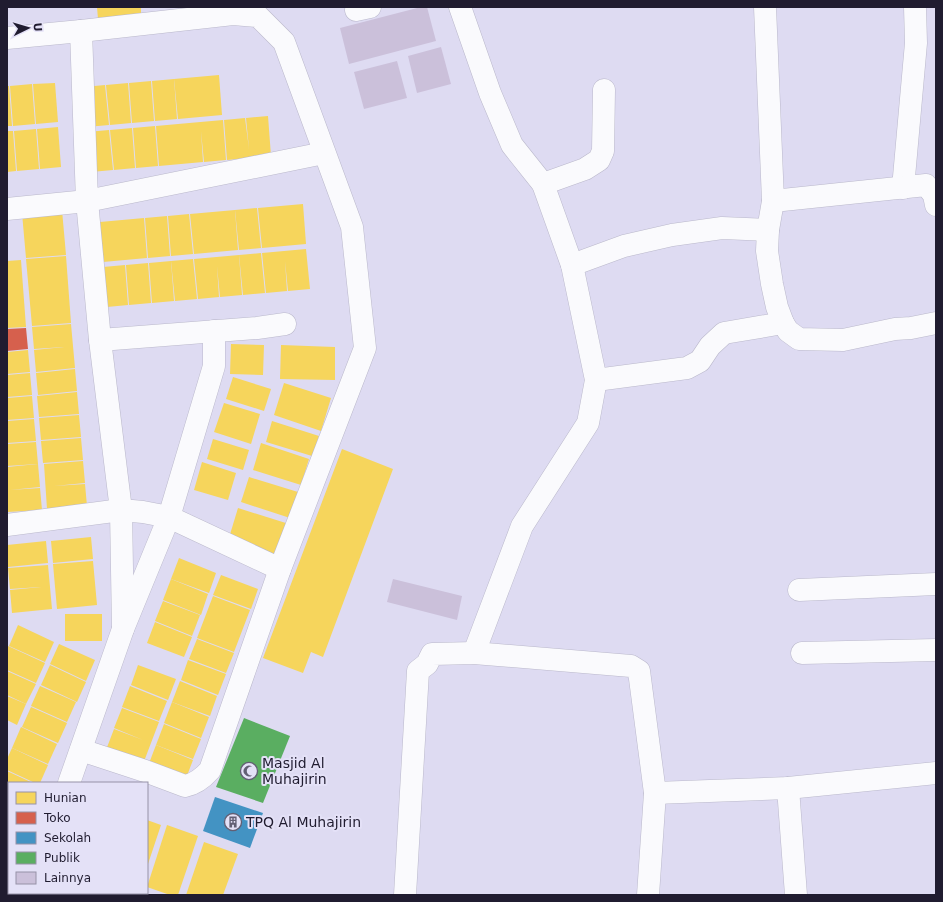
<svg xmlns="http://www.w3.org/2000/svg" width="943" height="902" font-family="'DejaVu Sans',sans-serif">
<rect width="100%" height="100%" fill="#dedbf2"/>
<g fill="#f6d55c">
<path d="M 97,7 L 141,7 L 141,15 L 98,19 Z"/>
<path d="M 219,75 L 222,115 L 178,119 L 174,79 Z"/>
<path d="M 174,79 L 177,119 L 155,121 L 152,81 Z"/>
<path d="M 151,81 L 154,121 L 132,123 L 129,83 Z"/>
<path d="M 55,83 L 58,122 L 36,124 L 33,84 Z"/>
<path d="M 128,83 L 131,123 L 110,125 L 106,85 Z"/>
<path d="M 32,84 L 35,124 L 13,126 L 10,86 Z"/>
<path d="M 105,85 L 109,125 L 87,127 L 84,87 Z"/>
<path d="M 7,86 L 9,86 L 12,126 L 7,126 Z"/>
<path d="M 268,116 L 271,156 L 227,160 L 224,120 L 245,118 L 249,149 L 246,118 Z"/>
<path d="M 223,120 L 226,160 L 204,162 L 201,131 L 203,162 L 159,166 L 156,126 L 178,124 L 181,155 L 178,124 Z"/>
<path d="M 155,126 L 158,166 L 136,168 L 133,128 Z"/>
<path d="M 58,127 L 61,167 L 40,169 L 37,129 Z"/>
<path d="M 132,128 L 135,168 L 114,170 L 110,130 Z"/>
<path d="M 36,129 L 39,169 L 17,171 L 14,131 Z"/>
<path d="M 109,130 L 113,170 L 91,172 L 87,132 Z"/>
<path d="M 7,131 L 13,131 L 16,171 L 7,172 Z"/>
<path d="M 303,204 L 306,244 L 262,248 L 258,208 Z"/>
<path d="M 257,208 L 261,248 L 239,250 L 235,210 Z"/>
<path d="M 62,210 L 66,255 L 26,258 L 22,213 Z"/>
<path d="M 235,210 L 238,250 L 194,254 L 190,214 Z"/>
<path d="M 189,214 L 193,254 L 171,256 L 168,216 Z"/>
<path d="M 167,216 L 170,256 L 148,258 L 145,218 Z"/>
<path d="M 144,218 L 147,258 L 125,260 L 122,229 L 125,260 L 103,262 L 100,222 Z"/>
<path d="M 306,249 L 310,289 L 288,291 L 285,261 L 287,291 L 266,293 L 262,253 Z"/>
<path d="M 261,253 L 265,293 L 243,295 L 239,255 Z"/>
<path d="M 239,255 L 242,295 L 220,297 L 217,266 L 219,297 L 198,299 L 194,259 Z"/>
<path d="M 66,256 L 71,323 L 32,326 L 26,259 Z"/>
<path d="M 193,259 L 197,299 L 175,301 L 171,261 Z"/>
<path d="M 21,260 L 26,327 L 7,328 L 7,261 Z"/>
<path d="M 171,261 L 174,301 L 152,303 L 149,263 Z"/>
<path d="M 148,263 L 151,303 L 129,305 L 126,265 Z"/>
<path d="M 125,265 L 128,305 L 107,307 L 103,267 Z"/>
<path d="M 71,324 L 75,368 L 36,372 L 34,350 L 64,347 L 34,349 L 32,327 Z"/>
<path d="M 231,344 L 264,345 L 263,375 L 230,374 Z"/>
<path d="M 281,345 L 335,347 L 335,380 L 280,379 Z"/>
<path d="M 28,350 L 30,372 L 7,374 L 7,352 Z"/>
<path d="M 75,369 L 77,391 L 38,395 L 36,373 Z"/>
<path d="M 30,373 L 32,395 L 7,397 L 7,375 Z"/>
<path d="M 233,377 L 271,389 L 264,411 L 226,399 Z"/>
<path d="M 284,383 L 331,398 L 321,431 L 274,415 Z"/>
<path d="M 77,392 L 79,414 L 39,417 L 37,396 Z"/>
<path d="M 32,396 L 34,418 L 7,420 L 7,398 Z"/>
<path d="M 224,403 L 260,414 L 251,444 L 214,432 Z"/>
<path d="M 79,415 L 81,437 L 41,440 L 39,418 Z"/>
<path d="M 34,419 L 36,441 L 7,443 L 7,421 Z"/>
<path d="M 272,421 L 319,436 L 312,456 L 266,442 Z"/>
<path d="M 81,438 L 83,460 L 43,463 L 41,441 Z"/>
<path d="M 213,439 L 249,450 L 243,470 L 207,459 Z"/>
<path d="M 36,442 L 38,464 L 7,466 L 7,444 Z"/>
<path d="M 261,443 L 309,459 L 301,485 L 253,470 Z"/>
<path d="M 342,449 L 393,469 L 323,657 L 311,652 L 303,673 L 263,658 Z"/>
<path d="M 83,461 L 85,483 L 54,486 L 85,484 L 87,506 L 47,509 L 44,464 Z"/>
<path d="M 202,462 L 236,473 L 228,500 L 194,490 Z"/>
<path d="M 38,464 L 40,487 L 10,490 L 40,488 L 42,510 L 7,512 L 7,467 Z"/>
<path d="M 249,477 L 298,492 L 290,518 L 241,502 Z"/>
<path d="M 238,508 L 289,524 L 279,557 L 228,541 Z"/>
<path d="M 91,537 L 93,559 L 53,563 L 51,541 Z"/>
<path d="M 46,541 L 48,563 L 8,567 L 7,545 Z"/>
<path d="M 179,558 L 216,573 L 209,593 L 171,579 Z"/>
<path d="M 93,561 L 97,605 L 57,609 L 53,564 Z"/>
<path d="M 48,565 L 52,609 L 12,613 L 10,590 L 41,587 L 10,589 L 8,568 Z"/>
<path d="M 221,575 L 258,589 L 251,609 L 213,595 Z"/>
<path d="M 171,579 L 208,594 L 201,615 L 163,600 Z"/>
<path d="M 213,596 L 250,610 L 234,652 L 197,638 L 205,617 L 209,618 L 205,617 Z"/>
<path d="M 163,601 L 200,615 L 192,636 L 155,621 Z"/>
<rect x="65" y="614" width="37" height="27"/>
<path d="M 155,622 L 192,637 L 184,657 L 147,643 Z"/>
<path d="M 18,625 L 54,642 L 45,662 L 9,646 Z"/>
<path d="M 197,639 L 234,653 L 226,673 L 189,659 Z"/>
<path d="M 59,644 L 95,660 L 86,681 L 50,664 Z"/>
<path d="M 8,646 L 45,663 L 36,683 L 7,670 L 7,650 Z"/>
<path d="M 188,660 L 226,674 L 218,695 L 181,680 Z"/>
<path d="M 50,665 L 86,682 L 77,702 L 41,685 Z"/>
<path d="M 138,665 L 176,679 L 168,700 L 131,685 Z"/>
<path d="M 7,671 L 36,684 L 26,704 L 7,695 Z"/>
<path d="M 180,681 L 217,696 L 210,716 L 172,702 Z"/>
<path d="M 40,686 L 76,702 L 67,722 L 31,706 Z"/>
<path d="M 130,686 L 167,701 L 159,721 L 122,707 Z"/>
<path d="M 7,696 L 26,704 L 17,725 L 7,720 Z"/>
<path d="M 172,702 L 209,717 L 201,738 L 164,723 Z"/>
<path d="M 31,707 L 67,723 L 58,743 L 22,727 Z"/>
<path d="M 122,708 L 159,722 L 143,764 L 106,750 L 114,729 L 143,740 L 114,728 Z"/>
<path d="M 164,724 L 201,739 L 193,759 L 156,745 Z"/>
<path d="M 21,727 L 57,744 L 48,764 L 12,748 Z"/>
<path d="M 156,745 L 193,760 L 185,781 L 148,766 Z"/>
<path d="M 12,748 L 48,765 L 40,783 L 35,783 L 7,770 L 7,759 Z"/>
<path d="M 7,771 L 33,783 L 9,783 L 9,796 L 7,795 Z"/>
<path d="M 7,797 L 9,797 L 9,822 L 7,821 Z"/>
<path d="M 147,820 L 161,825 L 147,867 Z"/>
<path d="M 167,825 L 198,836 L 178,895 L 170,895 L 147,887 Z"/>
<path d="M 204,842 L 238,854 L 223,895 L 186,895 Z"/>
</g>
<path fill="#d6604d" d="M 26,328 L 28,349 L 7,351 L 7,329 Z"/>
<path fill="#4393c3" d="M 215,797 L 263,813 L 250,848 L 203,831 Z"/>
<path fill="#5aae61" d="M 244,718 L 290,736 L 263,803 L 216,787 Z"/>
<g fill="#cbc0da">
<path d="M 421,7 L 427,7 L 436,41 L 349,64 L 340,28 Z"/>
<path d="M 441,47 L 451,84 L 417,93 L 408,56 Z"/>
<path d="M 397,61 L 407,98 L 364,109 L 354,72 Z"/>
<path d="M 393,579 L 462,596 L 457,620 L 387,602 Z"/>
</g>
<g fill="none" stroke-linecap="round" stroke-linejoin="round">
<g stroke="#bab8cb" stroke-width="23">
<g id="street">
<path d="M 460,7 L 490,93 L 512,145 L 543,184 L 572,265 L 596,380 L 588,423 L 522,526 L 474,653"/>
<path d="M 765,7 L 773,201 L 768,230 L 767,251 L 772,284 L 777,307 L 783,323 L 788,331 L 799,339 L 843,340 L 895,329 L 911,328 L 936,323"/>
<path d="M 356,10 L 370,7"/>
<path d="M 81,31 L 87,201 L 100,340 L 121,510 L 123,629"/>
<path d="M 7,38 L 81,31 L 233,14 L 258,16 L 284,42 L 352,227 L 365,348 L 280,569 L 210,770 C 203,778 195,784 185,786 L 145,771 L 81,750"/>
<path d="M 543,184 L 585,169 L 599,160 L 603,151 L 604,90"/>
<path d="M 903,188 L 916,43 L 915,7"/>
<path d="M 773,201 L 926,185 L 934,195 L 936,205"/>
<path d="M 7,209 L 87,201 L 324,153"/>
<path d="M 572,265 L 624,246 L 672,235 L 722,228 L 768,230"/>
<path d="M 100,340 L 257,328 L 285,324"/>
<path d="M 596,380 L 687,368 L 700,361 L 710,346 L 724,333 L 783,323"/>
<path d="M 7,525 L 121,510 L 143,512 L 169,517 L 280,569"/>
<path d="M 799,590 L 936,584"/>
<path d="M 802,653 L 936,650"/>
<path d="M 69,783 L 123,629 L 169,517 L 214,366 L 214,331"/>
<path d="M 788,788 L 796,895"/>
<path d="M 655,793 L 788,788 L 936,773"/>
<path d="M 7,841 L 9,842"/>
<path d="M 128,893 L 133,895"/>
<path d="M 18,895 L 20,893"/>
<path d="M 86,895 L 88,893"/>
<path d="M 405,895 L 418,671 L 427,664 L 432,654 L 474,653 L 631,666 L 639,671 L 655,793 L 648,895"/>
</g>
</g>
<use href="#street" stroke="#fafafd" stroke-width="22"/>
</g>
<defs>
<g id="mosque-ring" transform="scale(0.9)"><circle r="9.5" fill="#e4e1f7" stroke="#625f74" stroke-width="1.5"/><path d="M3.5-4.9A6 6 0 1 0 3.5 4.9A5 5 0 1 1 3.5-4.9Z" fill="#625f74"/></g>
<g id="building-ring" transform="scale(0.9)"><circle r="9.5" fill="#e4e1f7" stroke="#625f74" stroke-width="1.5"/><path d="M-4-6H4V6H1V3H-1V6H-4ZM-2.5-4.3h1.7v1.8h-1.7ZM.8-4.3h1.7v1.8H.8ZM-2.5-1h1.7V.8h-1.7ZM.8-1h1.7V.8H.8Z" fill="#625f74"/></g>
</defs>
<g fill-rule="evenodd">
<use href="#mosque-ring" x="249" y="771"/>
<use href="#building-ring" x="233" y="822"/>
</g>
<g text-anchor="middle" stroke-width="4" stroke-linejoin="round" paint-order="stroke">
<g font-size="14" fill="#201c30" stroke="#e4e1f7" text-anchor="start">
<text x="262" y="768">Masjid Al<tspan x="262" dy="16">Muhajirin</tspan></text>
<text x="246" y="827">TPQ Al Muhajirin</text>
</g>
</g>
<rect width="943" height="902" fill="none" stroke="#201c30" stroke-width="16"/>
<rect x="8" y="782" width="140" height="112" fill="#e4e1f7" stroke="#9692a7"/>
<rect x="16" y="792" width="20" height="12" fill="#f6d55c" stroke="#9692a7"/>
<text x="44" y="802" font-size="12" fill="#201c30">Hunian</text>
<rect x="16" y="812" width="20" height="12" fill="#d6604d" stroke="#9692a7"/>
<text x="44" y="822" font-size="12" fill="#201c30">Toko</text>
<rect x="16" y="832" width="20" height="12" fill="#4393c3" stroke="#9692a7"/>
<text x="44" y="842" font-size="12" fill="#201c30">Sekolah</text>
<rect x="16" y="852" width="20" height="12" fill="#5aae61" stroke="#9692a7"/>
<text x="44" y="862" font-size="12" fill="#201c30">Publik</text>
<rect x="16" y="872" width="20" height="12" fill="#cbc0da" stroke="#9692a7"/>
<text x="44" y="882" font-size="12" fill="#201c30">Lainnya</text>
<g transform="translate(28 28) rotate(85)" stroke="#e4e1f7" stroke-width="3" paint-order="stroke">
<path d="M0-3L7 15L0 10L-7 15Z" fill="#201c30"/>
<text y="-6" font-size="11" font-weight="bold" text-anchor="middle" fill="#201c30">U</text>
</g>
</svg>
